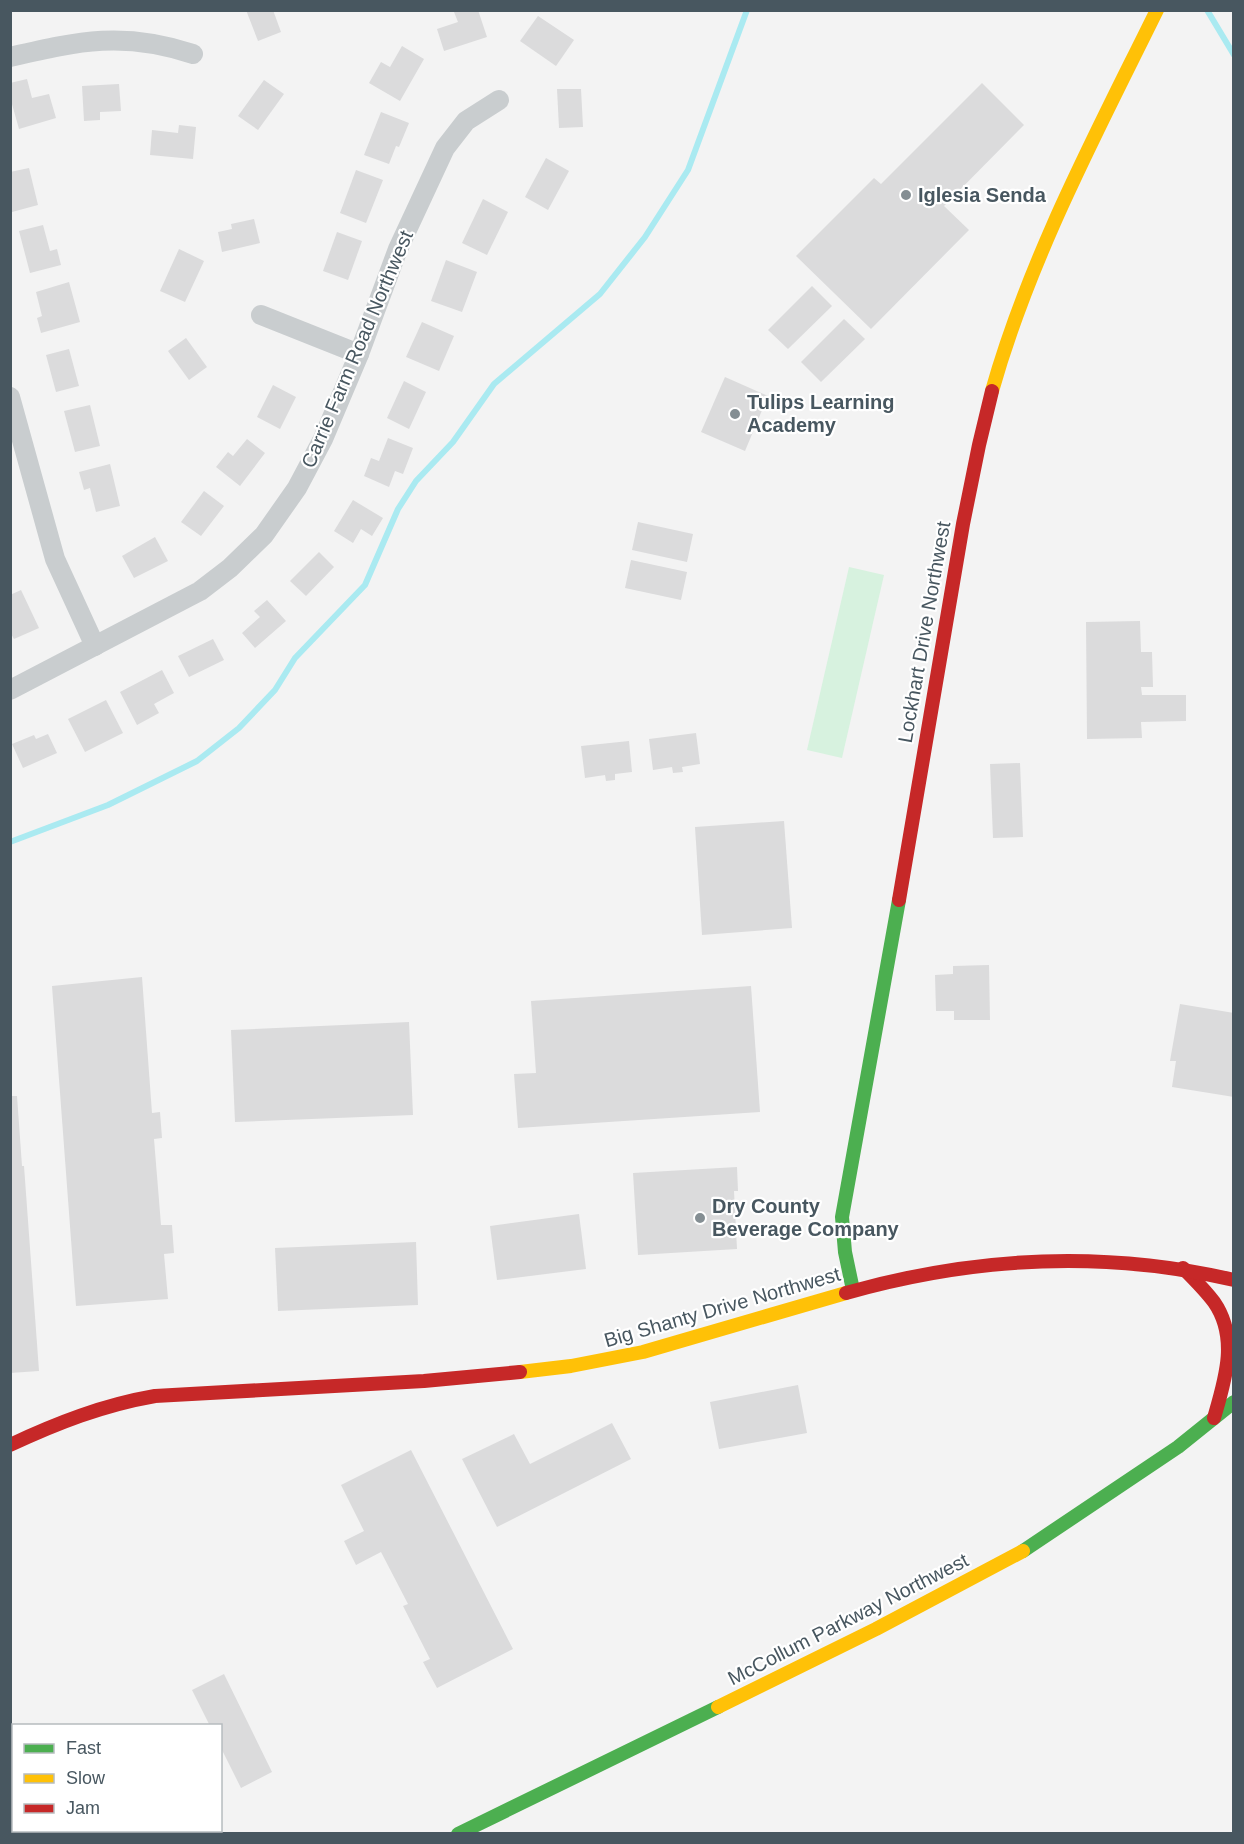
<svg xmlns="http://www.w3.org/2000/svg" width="1244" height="1844" font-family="Helvetica,sans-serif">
<rect width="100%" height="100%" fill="#f3f3f3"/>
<path fill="#d7f2df" d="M 849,567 L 884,575 L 842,758 L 807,750 Z"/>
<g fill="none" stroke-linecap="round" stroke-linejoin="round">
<g stroke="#aaeaf1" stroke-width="6">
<path d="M 1207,10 L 1234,55"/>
<path d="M 10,842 L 108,805 L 197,761 L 239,728 L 275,690 L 295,658 L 365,585 L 398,509 L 416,481 L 453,442 L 494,384 L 600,294 L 645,237 L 688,170 L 747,10"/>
</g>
</g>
<g fill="#dbdbdc">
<path d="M 246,10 L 273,10 L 281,32 L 258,41 Z"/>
<path d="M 460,10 L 478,10 L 487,37 L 444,51 L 437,29 L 458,22 L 454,12 Z"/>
<path d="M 538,16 L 574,40 L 556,66 L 520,41 Z"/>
<path d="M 402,46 L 424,59 L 400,101 L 369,83 L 381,62 L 390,67 Z"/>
<path d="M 27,79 L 32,98 L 49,94 L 56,118 L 19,129 L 10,97 L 10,83 Z"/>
<path d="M 264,80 L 284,94 L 258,130 L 238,116 Z"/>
<path d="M 982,83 L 1024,125 L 944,206 L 969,230 L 871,329 L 796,256 L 874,178 L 881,184 Z"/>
<path d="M 119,84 L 121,111 L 100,112 L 100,120 L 84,121 L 82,86 Z"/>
<path d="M 557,89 L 581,89 L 583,127 L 559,128 Z"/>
<path d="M 381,112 L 409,123 L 399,147 L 396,146 L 389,164 L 364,155 Z"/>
<path d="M 179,125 L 196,127 L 193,159 L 150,155 L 152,130 L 178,133 Z"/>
<path d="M 546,158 L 569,171 L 548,210 L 525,197 Z"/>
<path d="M 29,168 L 38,205 L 12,212 L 10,172 Z"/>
<path d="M 356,170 L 383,180 L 366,223 L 340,213 Z"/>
<path d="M 483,199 L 508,212 L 487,255 L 462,243 Z"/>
<path d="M 254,219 L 260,243 L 222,252 L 218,232 L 232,229 L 231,224 Z"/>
<path d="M 43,225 L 50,251 L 57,249 L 61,265 L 30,273 L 19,231 Z"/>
<path d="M 337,232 L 362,241 L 348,280 L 323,271 Z"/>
<path d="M 179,249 L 204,261 L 185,302 L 160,291 Z"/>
<path d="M 446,260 L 477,272 L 462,312 L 431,301 Z"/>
<path d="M 69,282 L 80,322 L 41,333 L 37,318 L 42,316 L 36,292 Z"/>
<path d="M 812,286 L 832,306 L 788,349 L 768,330 Z"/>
<path d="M 844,319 L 865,339 L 821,382 L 801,362 Z"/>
<path d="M 422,322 L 454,336 L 439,371 L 406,357 Z"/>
<path d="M 186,338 L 207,367 L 189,380 L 168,351 Z"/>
<path d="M 69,349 L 79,386 L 56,392 L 46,355 Z"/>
<path d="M 725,377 L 768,396 L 745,451 L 701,432 Z"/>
<path d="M 404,381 L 426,392 L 409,429 L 387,418 Z"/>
<path d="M 273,385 L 296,397 L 280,429 L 257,417 Z"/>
<path d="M 90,405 L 100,446 L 75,452 L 64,411 Z"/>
<path d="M 388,438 L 413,448 L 403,474 L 395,471 L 389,487 L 364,476 L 371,458 L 379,461 Z"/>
<path d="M 247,439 L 265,453 L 240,486 L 216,467 L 228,452 L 233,456 Z"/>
<path d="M 110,464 L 120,506 L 96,512 L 90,488 L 84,490 L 79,472 Z"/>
<path d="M 204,491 L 224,506 L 201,536 L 181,522 Z"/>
<path d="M 353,500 L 383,518 L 372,536 L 361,529 L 353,543 L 334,531 Z"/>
<path d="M 638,522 L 693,534 L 687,562 L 632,550 Z"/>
<path d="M 155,537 L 168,561 L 134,578 L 122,556 Z"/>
<path d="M 319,552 L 334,567 L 306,596 L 290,581 Z"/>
<path d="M 631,560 L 687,572 L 681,600 L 625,588 Z"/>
<path d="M 21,590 L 39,628 L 14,639 L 10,632 L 10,595 Z"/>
<path d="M 267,600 L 286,621 L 255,648 L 242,633 L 260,617 L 254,611 Z"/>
<path d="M 1140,621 L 1141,652 L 1152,652 L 1153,687 L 1141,687 L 1142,695 L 1186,695 L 1186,721 L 1141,722 L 1142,738 L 1087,739 L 1086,622 Z"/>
<path d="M 213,639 L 224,660 L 189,677 L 178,656 Z"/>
<path d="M 162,670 L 174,693 L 154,704 L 159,713 L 137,725 L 120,692 Z"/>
<path d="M 106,700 L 123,733 L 85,752 L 68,719 Z"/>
<path d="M 696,733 L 700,764 L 682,767 L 683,772 L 673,773 L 672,767 L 653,770 L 649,739 Z"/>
<path d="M 48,734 L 57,753 L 23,768 L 12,744 L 34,735 L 36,739 Z"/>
<path d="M 629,741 L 632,772 L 615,774 L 615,780 L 606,781 L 605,775 L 585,778 L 581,746 Z"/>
<path d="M 1020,763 L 1023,837 L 993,838 L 990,764 Z"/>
<path d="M 784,821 L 792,928 L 702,935 L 695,827 Z"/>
<path d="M 989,965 L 990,1020 L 954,1020 L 954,1011 L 936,1011 L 935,975 L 953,974 L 953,966 Z"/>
<path d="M 142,977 L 152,1113 L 160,1112 L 162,1138 L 154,1139 L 161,1225 L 172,1225 L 174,1253 L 164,1254 L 168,1299 L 76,1306 L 52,986 Z"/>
<path d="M 751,986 L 760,1112 L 518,1128 L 514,1074 L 536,1073 L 531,1001 Z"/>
<path d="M 1180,1004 L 1234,1013 L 1234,1097 L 1172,1087 L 1176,1061 L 1170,1061 Z"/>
<path d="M 409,1022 L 413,1115 L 235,1122 L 231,1030 Z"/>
<path d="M 10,1096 L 17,1096 L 22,1166 L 24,1166 L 39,1371 L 10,1373 Z"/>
<path d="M 737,1167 L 738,1191 L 734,1191 L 737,1249 L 638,1255 L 633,1173 Z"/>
<path d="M 579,1214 L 586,1269 L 497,1280 L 490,1226 Z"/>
<path d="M 416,1242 L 418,1305 L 278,1311 L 275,1248 Z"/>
<path d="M 798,1385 L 807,1433 L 719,1449 L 710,1402 Z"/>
<path d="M 612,1423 L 631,1459 L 497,1527 L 462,1459 L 514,1434 L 530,1464 Z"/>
<path d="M 411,1450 L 513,1649 L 437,1688 L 423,1662 L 430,1659 L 403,1606 L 408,1604 L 381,1552 L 356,1565 L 344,1541 L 364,1531 L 341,1485 Z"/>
<path d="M 224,1674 L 272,1772 L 241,1788 L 220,1746 L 220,1726 L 210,1726 L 192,1690 Z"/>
</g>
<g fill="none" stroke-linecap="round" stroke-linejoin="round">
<g stroke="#c9cdcf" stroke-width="20">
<path d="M 10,57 C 80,41 123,31 193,54"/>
<path d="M 261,315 L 359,354"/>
<path d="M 10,397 L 55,559 L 95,646"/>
<path d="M 10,690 L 200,591 L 230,568 L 264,535 L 297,488 L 323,439 L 359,354 L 398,249 L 445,148 L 466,121 L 499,100"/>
</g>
<g stroke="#4caf50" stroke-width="14">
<path d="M 853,1290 L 845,1252 L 842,1217 L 899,900"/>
<path d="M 1023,1551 L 1178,1447 L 1234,1402"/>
<path d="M 458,1834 L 718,1707"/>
</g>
<g stroke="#ffc107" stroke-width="14">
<path d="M 992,391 C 1030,257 1096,134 1157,10"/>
<path d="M 520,1372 L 571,1366 L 643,1352 L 846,1293"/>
<path d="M 718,1707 L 876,1629 L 1023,1551"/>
</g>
<g stroke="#c62828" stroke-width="14">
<path d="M 899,900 L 963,524 L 979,445 L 992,391"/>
<path d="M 1183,1268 C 1194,1279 1205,1290 1214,1302 C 1239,1338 1225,1380 1214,1418"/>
<path d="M 846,1293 C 973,1257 1105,1250 1234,1280"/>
<path d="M 10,1445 C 57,1423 103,1405 155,1396 L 424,1381 L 520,1372"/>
</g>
</g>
<g fill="#848e93" stroke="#fff" stroke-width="2">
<circle cx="906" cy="195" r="6"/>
<circle cx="735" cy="414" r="6"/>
<circle cx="700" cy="1218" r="6"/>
</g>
<g text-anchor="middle" stroke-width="4.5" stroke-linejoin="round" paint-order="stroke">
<g font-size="20" font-weight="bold" fill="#485760" stroke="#fff" text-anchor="start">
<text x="918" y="202">Iglesia Senda</text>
<text x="747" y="409">Tulips Learning<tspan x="747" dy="23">Academy</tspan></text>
<text x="712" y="1213">Dry County<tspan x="712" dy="23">Beverage Company</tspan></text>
</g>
<g font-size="20" fill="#485760" stroke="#fff">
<text transform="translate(357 349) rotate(-67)" y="7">Carrie Farm Road Northwest</text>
<text transform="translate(924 632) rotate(-80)" y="7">Lockhart Drive Northwest</text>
<text transform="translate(722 1307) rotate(-16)" y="7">Big Shanty Drive Northwest</text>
<text transform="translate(848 1619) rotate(-27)" y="7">McCollum Parkway Northwest</text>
</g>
</g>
<rect width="1244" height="1844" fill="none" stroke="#485760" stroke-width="24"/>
<rect x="12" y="1724" width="210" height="108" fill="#ffffff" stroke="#b6bcbf" stroke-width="1.5"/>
<rect x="24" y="1744" width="30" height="9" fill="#4caf50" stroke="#b6bcbf" stroke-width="1.5"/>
<text x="66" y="1754" font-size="18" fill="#485760">Fast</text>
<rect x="24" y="1774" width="30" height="9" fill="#ffc107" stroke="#b6bcbf" stroke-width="1.5"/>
<text x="66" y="1784" font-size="18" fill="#485760">Slow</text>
<rect x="24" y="1804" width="30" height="9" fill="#c62828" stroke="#b6bcbf" stroke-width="1.5"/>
<text x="66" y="1814" font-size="18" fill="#485760">Jam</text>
</svg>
